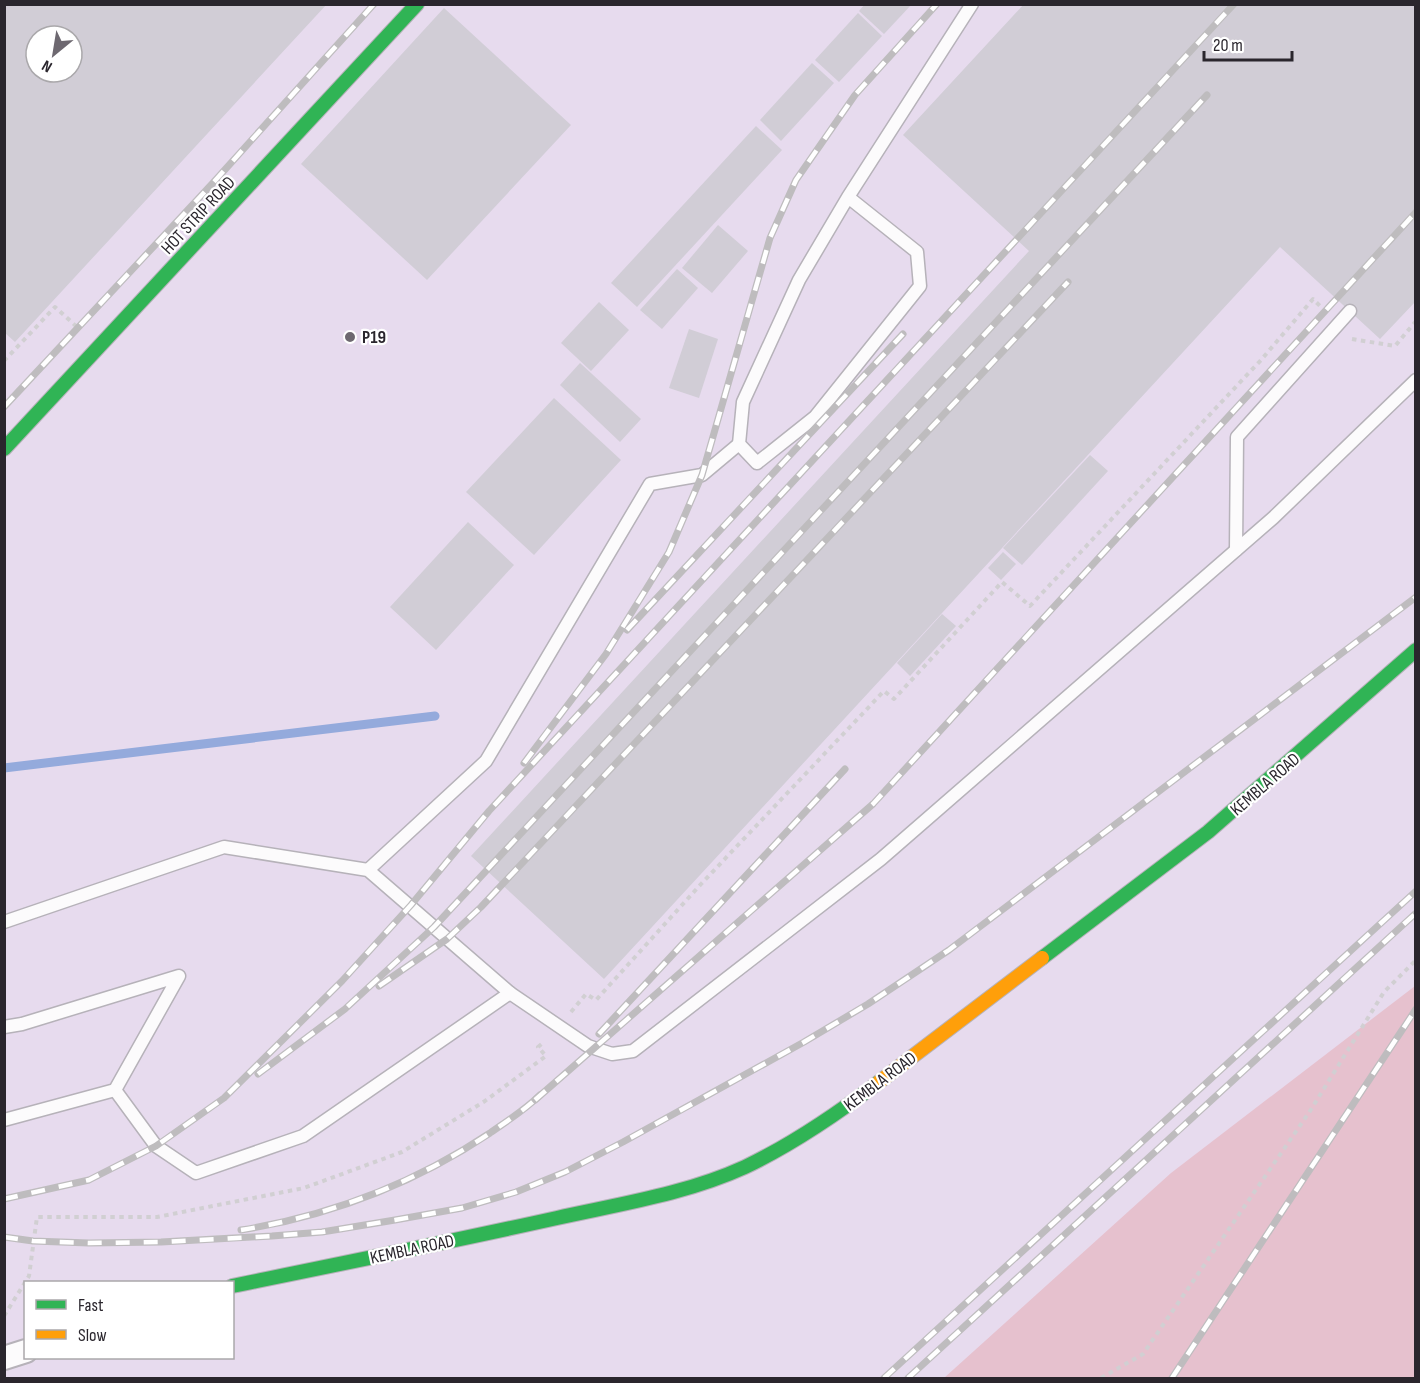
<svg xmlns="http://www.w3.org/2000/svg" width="1420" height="1383" font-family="'Sofia Sans Condensed',sans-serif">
<rect width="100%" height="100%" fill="#e9e3ed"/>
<path fill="#e7dbee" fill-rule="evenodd" d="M 5,5 L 1415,5 L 1415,1378 L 5,1378 ZM 36,36 L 72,36 L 72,72 L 36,72 ZM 26,1282 L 232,1282 L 232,1358 L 26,1358 Z"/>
<path fill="#e6c1ce" d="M 1415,986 L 1415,1378 L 944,1378 L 1171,1173 Z"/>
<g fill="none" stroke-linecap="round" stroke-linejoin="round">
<path stroke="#94aadc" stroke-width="9" d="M 4,768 L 435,716"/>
</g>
<g fill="#d1cdd6" fill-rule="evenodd">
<path d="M 4,4 L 327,4 L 15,342 L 4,332 ZM 36,36 L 72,36 L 72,72 L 36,72 Z"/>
<path d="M 865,4 L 912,4 L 884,34 L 859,11 Z"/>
<path d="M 1024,4 L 1416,4 L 1416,301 L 1380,339 L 1280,247 L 604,979 L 471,856 L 1029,251 L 903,135 Z"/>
<path d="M 444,8 L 571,125 L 427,280 L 301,164 Z"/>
<path d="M 858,13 L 882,36 L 839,82 L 815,60 Z"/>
<path d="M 812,63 L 834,83 L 781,141 L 760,120 Z"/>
<path d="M 756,126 L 782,150 L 637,307 L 611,283 Z"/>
<path d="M 718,225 L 748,251 L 712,293 L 682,268 Z"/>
<path d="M 677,269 L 698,288 L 662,329 L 640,310 Z"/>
<path d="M 599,302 L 629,330 L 591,371 L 561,343 Z"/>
<path d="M 689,329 L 718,339 L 699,398 L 669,388 Z"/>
<path d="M 580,363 L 641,419 L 620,442 L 560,385 Z"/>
<path d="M 554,398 L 621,460 L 534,555 L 466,492 Z"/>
<path d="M 1090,455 L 1108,471 L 1022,565 L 1003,548 Z"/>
<path d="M 468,522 L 514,565 L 436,650 L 390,607 Z"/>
<path d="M 1003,552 L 1016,564 L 1001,580 L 988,568 Z"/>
<path d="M 942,614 L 956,626 L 910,676 L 897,663 Z"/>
</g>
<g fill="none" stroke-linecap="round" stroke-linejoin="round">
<g stroke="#b6b2b9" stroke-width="15">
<g id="lane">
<path d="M 848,197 L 917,252 L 920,286 L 815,417 L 757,463 L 739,444 L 743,402 L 799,280 L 848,197 L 972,4"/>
<path d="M 1236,550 L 1237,437 L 1350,311"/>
<path d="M 368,870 L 486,761 L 650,484 L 702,475 L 739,444"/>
<path d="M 4,922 L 224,847 L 368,870 L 510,993 L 588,1046 L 612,1054 L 633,1051 L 881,859 L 1273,518 L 1416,380"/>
<path d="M 4,1027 L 22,1024 L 179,976 L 115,1090 L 4,1120"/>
<path d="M 115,1090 L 156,1146 L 196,1173 L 303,1136 L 510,993"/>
</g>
</g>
<g stroke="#b6b2b9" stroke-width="26">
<path id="street" d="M 4,1358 L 26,1351"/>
</g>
<g stroke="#b6b2b9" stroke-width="16">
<g id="fast">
<path d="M 4,449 L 417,4"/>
<path d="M 1042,958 L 1208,832 L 1416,650"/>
<path d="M 232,1286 C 340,1264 449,1242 557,1218 C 620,1204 686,1194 745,1167 C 793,1144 837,1114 879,1082"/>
</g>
</g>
<g stroke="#b6b2b9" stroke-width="16">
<path id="slow" d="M 879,1082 L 1042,958"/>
</g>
<g stroke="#d1cfd2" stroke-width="4" stroke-dasharray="4.5 4.5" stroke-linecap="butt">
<path d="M 1352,339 L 1395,346 L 1416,321"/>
<path d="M 4,361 L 55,307 L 77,327"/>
<path d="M 571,1012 L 586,994 L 596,1000 L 702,883 L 884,691 L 894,699 L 1002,582 L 1030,606 L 1261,360 L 1313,299 L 1324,310"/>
<path d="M 4,1316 L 29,1276 L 37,1217 L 157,1217 L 304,1188 L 402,1152 L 485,1101 L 546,1056 L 538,1047 L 544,1042"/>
<path d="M 1101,1378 L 1143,1354 L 1310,1111 L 1384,992 L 1416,960"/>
</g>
<use href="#lane" stroke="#fcfbfc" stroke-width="12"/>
<use href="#street" stroke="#fcfbfc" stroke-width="22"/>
<use href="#fast" stroke="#30b455" stroke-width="14"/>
<use href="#slow" stroke="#ff9f0a" stroke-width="14"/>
<g stroke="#bebcbe" stroke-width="7">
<g id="rail">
<path d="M 4,407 L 212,184 L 374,4"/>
<path d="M 627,630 L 903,334"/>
<path d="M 524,763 L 606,654 L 669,552 L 702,475 L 770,238 L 796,180 L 855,95 L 937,4"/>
<path d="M 379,986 L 447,939 L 481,907 L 1068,282"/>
<path d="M 599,1034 L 845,769"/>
<path d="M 258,1074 L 345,1009 L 434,927 L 1207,95"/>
<path d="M 535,1100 L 873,804 L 1416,212"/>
<path d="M 4,1199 L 89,1180 L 156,1146 L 224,1098 L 342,981 L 411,905 L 489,811 L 1234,4"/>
<path d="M 241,1230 C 329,1216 415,1183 490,1133 C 507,1121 525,1110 540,1095"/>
<path d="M 4,1237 L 33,1241 L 89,1243 L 161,1242 L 272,1236 L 322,1232 L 395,1220 L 462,1208 L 516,1192 L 565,1172 L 623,1142 L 804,1042 L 868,1004 L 949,950 L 1416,597"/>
<path d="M 884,1378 L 1416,891"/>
<path d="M 908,1378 L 1416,913"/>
<path d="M 1172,1378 L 1416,1009"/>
</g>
</g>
<use href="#rail" stroke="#fff" stroke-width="4.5" stroke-dasharray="14" stroke-linecap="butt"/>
</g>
<circle fill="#6d6870" stroke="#fff" stroke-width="2" cx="350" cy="337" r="6"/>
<g text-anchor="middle" stroke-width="4.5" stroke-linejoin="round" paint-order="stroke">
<g font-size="18" fill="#2a262d" stroke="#fff">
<text transform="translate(198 215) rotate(-47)" y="6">HOT STRIP ROAD</text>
<text transform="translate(1265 784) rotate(-41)" y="6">KEMBLA ROAD</text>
<text transform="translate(880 1081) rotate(-37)" y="6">KEMBLA ROAD</text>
<text transform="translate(412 1249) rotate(-12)" y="6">KEMBLA ROAD</text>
</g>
<g font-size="18" font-weight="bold" fill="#2a262d" stroke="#fff" text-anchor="start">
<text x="362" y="343">P19</text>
</g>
</g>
<rect width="1420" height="1383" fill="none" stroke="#2a262d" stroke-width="12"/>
<rect x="24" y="1281" width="210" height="78" fill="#ffffff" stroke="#aaa8ab" stroke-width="1.5"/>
<rect x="36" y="1300" width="30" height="9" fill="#30b455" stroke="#aaa8ab" stroke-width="1.5"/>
<text x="78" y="1311" font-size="18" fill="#2a262d">Fast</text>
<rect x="36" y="1330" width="30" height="9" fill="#ff9f0a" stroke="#aaa8ab" stroke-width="1.5"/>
<text x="78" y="1341" font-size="18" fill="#2a262d">Slow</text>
<g transform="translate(54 54) rotate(210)"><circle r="28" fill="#ffffff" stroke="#aaa8ab" stroke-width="1.5"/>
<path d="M0-4.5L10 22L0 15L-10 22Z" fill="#6d6870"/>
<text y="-9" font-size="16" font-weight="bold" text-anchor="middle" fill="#2a262d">N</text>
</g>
<path d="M1204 51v9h88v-9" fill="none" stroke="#2a262d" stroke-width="3"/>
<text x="1213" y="51" font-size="18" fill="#2a262d" stroke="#ffffff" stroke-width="4.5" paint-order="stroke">20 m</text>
</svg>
